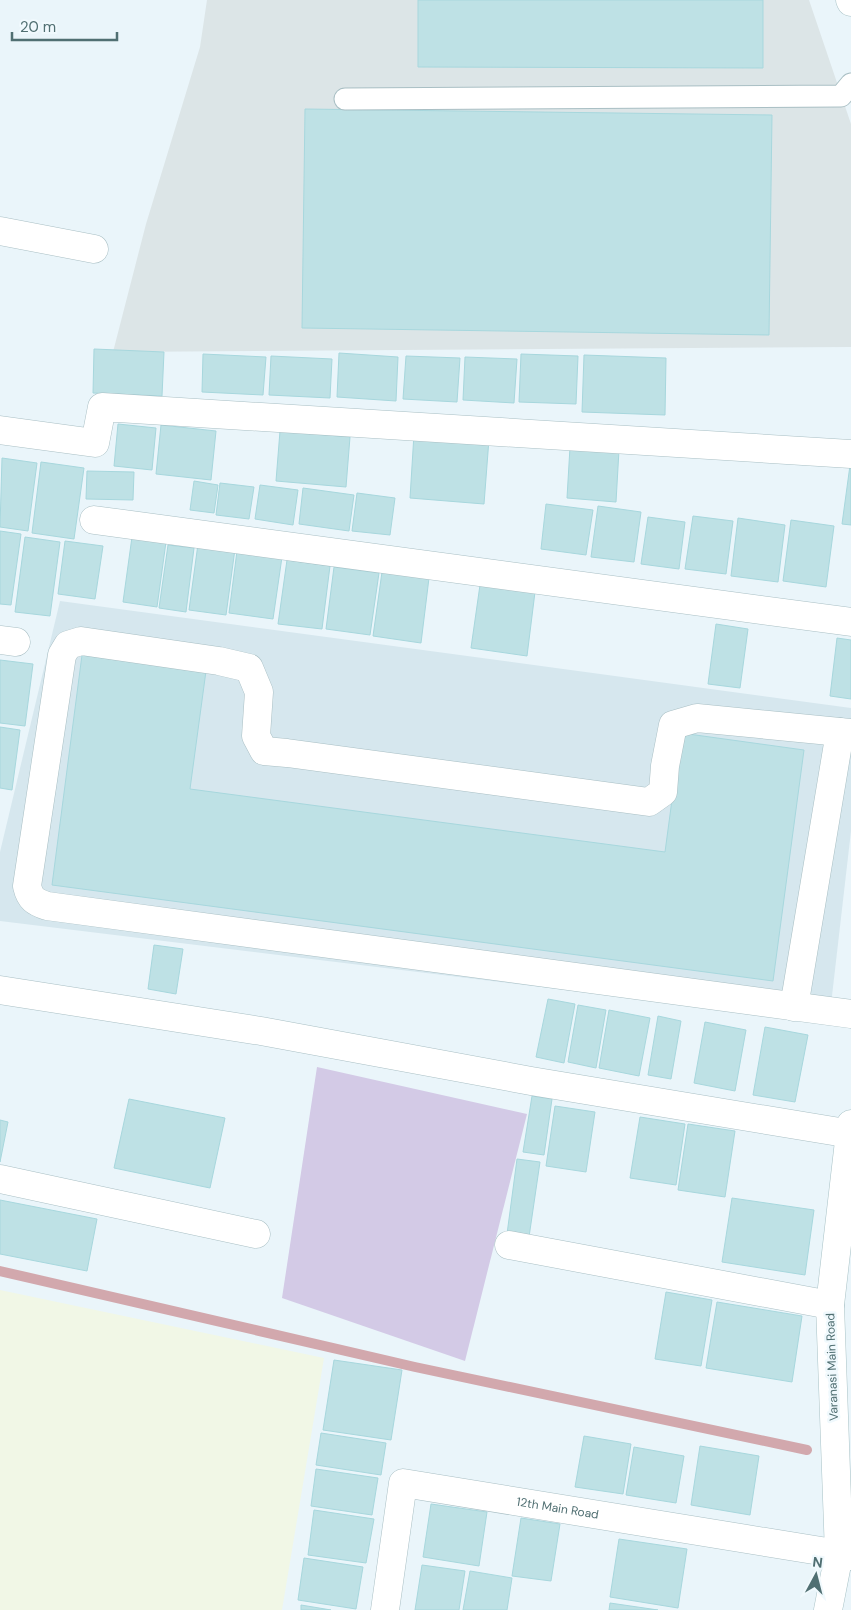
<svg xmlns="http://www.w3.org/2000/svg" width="851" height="1610" font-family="'DM Sans',sans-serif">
<rect width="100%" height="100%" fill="#eaf5fa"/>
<path fill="#d6e7ee" d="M 60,601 L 851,708 L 851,831 L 829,1022 L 0,921 L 0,852 Z"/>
<path fill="#dce5e7" d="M 207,0 L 809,0 L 851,124 L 851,347 L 113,352 L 146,224 L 200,47 Z"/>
<path fill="#f1f7e6" d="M 0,1290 L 324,1358 L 282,1610 L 0,1610 Z"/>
<path fill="#d3cae6" d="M 317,1067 L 527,1114 L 465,1361 L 282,1298 Z"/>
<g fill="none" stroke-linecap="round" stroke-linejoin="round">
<path stroke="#d2a8ad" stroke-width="10" d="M 0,1271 L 415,1367 L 807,1450"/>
</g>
<g fill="#bee1e5" stroke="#a7d7dd">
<path d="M 418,0 L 763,0 L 763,68 L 418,67 Z"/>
<path d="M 305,109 L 772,115 L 769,335 L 302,328 Z"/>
<path d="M 94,349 L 164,352 L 162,396 L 93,393 Z"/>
<path d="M 339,353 L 398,357 L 396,401 L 337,397 Z"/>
<path d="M 203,354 L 266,357 L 263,395 L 202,392 Z"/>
<path d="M 521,354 L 578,356 L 576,404 L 519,402 Z"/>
<path d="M 584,355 L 666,358 L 665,415 L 582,412 Z"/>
<path d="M 271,356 L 332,359 L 330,398 L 269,395 Z"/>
<path d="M 406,356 L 460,358 L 457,402 L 403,399 Z"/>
<path d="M 465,357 L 517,359 L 514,403 L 463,400 Z"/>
<path d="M 118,424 L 156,428 L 152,470 L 114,466 Z"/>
<path d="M 161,425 L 216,431 L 211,480 L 156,474 Z"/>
<path d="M 280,431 L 350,437 L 346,487 L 276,481 Z"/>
<path d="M 414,434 L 489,439 L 484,504 L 410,498 Z"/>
<path d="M 570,447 L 619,450 L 616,502 L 567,498 Z"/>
<path d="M 2,458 L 37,463 L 28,531 L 0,527 Z"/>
<path d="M 851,458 L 851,525 L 842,524 Z"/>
<path d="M 41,462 L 84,468 L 74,539 L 32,533 Z"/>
<path d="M 87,471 L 134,472 L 133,500 L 86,499 Z"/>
<path d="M 194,481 L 218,485 L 214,513 L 190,510 Z"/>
<path d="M 220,483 L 254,487 L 249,519 L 216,515 Z"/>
<path d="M 260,485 L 298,490 L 293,525 L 255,519 Z"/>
<path d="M 303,488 L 354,495 L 349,531 L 299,524 Z"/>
<path d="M 357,493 L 395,498 L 390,535 L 352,531 Z"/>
<path d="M 546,504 L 593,510 L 586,555 L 541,549 Z"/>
<path d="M 598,506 L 641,512 L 634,562 L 591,557 Z"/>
<path d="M 693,516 L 733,521 L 726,574 L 685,569 Z"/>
<path d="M 648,517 L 685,522 L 679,569 L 641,564 Z"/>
<path d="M 738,518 L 785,525 L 778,582 L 731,576 Z"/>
<path d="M 791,520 L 834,526 L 826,587 L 783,581 Z"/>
<path d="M 0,531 L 21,534 L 11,605 L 0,604 Z"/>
<path d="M 25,537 L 60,542 L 50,616 L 15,612 Z"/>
<path d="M 132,537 L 166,542 L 157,607 L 123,602 Z"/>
<path d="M 65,541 L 103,546 L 95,599 L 58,594 Z"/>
<path d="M 198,544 L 235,549 L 226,615 L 189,610 Z"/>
<path d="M 168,545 L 194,548 L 186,612 L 159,608 Z"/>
<path d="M 237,551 L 282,557 L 273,619 L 229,613 Z"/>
<path d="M 287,560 L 330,566 L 322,629 L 278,624 Z"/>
<path d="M 334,567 L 379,573 L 370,635 L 326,629 Z"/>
<path d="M 382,572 L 429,578 L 421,643 L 373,636 Z"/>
<path d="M 480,585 L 535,592 L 527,656 L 471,648 Z"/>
<path d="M 716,624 L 748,629 L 740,688 L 708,684 Z"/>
<path d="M 837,638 L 851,640 L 851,699 L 830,696 Z"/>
<path d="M 82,655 L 206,671 L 190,789 L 665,852 L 681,733 L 804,750 L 773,981 L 52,885 Z"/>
<path d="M 0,660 L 33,664 L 25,726 L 0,723 Z"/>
<path d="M 0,727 L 20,730 L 12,790 L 0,788 Z"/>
<path d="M 154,945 L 183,949 L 176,994 L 148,989 Z"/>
<path d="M 548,999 L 575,1004 L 564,1063 L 536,1057 Z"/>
<path d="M 578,1005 L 606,1010 L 596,1068 L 568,1062 Z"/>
<path d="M 609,1010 L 650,1018 L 639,1076 L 599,1068 Z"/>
<path d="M 658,1016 L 681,1021 L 671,1079 L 648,1075 Z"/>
<path d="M 705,1022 L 746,1030 L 735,1091 L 694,1083 Z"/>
<path d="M 765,1027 L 808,1035 L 795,1102 L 753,1095 Z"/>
<path d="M 532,1096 L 552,1099 L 544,1155 L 523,1152 Z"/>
<path d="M 129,1099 L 225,1118 L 210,1188 L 114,1168 Z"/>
<path d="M 555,1106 L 595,1112 L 586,1172 L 546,1166 Z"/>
<path d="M 640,1117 L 685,1124 L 676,1185 L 630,1178 Z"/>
<path d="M 0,1120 L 8,1122 L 0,1162 Z"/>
<path d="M 688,1124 L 735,1131 L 725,1197 L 678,1190 Z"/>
<path d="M 517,1159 L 540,1162 L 529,1237 L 507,1234 Z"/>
<path d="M 732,1198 L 814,1210 L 805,1275 L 722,1262 Z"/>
<path d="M 0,1200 L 97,1219 L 87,1271 L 0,1254 Z"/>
<path d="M 666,1292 L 712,1300 L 701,1366 L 655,1359 Z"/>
<path d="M 717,1302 L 802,1316 L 792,1382 L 706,1368 Z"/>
<path d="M 334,1360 L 402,1370 L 391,1440 L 323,1430 Z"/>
<path d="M 321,1433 L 386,1443 L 381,1475 L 316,1465 Z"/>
<path d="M 584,1436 L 631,1444 L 623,1494 L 575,1487 Z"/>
<path d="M 700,1446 L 759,1456 L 750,1515 L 691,1505 Z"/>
<path d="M 634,1447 L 684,1456 L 676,1503 L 626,1495 Z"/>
<path d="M 316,1469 L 378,1478 L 372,1515 L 311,1506 Z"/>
<path d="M 431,1504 L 487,1512 L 479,1566 L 423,1557 Z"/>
<path d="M 314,1510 L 374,1519 L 366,1563 L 308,1555 Z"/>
<path d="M 521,1518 L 560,1524 L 551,1581 L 512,1576 Z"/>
<path d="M 619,1539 L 687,1549 L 678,1608 L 610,1597 Z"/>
<path d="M 304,1558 L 363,1567 L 356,1609 L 298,1600 Z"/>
<path d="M 422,1565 L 465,1571 L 459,1610 L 415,1610 Z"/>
<path d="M 470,1571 L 512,1578 L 507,1610 L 463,1610 Z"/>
<path d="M 610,1603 L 658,1610 L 609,1610 Z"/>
<path d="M 301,1605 L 331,1610 L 301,1610 Z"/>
</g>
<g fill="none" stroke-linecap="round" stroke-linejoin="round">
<g stroke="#a9bfc4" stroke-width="23">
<path id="lane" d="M 345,99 L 841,96 L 851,84"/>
</g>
<g stroke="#a9bfc4" stroke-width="29">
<g id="street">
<path d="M 0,231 L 94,249"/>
<path d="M 0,430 L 95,443 L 102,407 L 851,454"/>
<path d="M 94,520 L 851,622"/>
<path d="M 0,640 L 16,642"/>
<path d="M 851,733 L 697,718 L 673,725 L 665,766 L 663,792 L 649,802 L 287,753 L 264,751 L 256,736 L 259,692 L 249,668 L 219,661 L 81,641 L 68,645 L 62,655 L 27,886 C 30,899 35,902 47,906 L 851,1014"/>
<path d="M 0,990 L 261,1031 L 531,1081 L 851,1134"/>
<path d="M 794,1007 L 840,732"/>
<path d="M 0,1179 L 256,1234"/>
<path d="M 509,1245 L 830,1305"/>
<path id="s1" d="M 385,1610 L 403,1483 L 851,1556"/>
</g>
</g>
<g stroke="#a8c2c6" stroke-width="29">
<g id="secondary">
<path d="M 850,0 L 851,2"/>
<path d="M 828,1610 L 839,1554 L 830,1305 L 851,1124"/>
</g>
</g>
<use href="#lane" stroke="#fff" stroke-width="21"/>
<use href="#street" stroke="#fff" stroke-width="28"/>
<use href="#secondary" stroke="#fff" stroke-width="28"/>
</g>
<g text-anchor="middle" stroke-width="5" stroke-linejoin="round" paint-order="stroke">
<g font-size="12" fill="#506f72" stroke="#f0f9fd">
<text transform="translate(832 1367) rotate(-92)" y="4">Varanasi Main Road</text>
<text dy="4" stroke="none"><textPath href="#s1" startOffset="285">12th Main Road</textPath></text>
</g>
</g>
<g transform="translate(816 1575) rotate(7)" stroke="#f0f9fd" stroke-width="4" paint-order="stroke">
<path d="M0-4L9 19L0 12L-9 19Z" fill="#506f72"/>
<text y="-8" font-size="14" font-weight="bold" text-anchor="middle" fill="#506f72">N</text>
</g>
<path d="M12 32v8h105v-8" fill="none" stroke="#506f72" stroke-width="2.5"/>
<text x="20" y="32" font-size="15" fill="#506f72" stroke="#f0f9fd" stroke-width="4" paint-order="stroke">20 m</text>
</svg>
